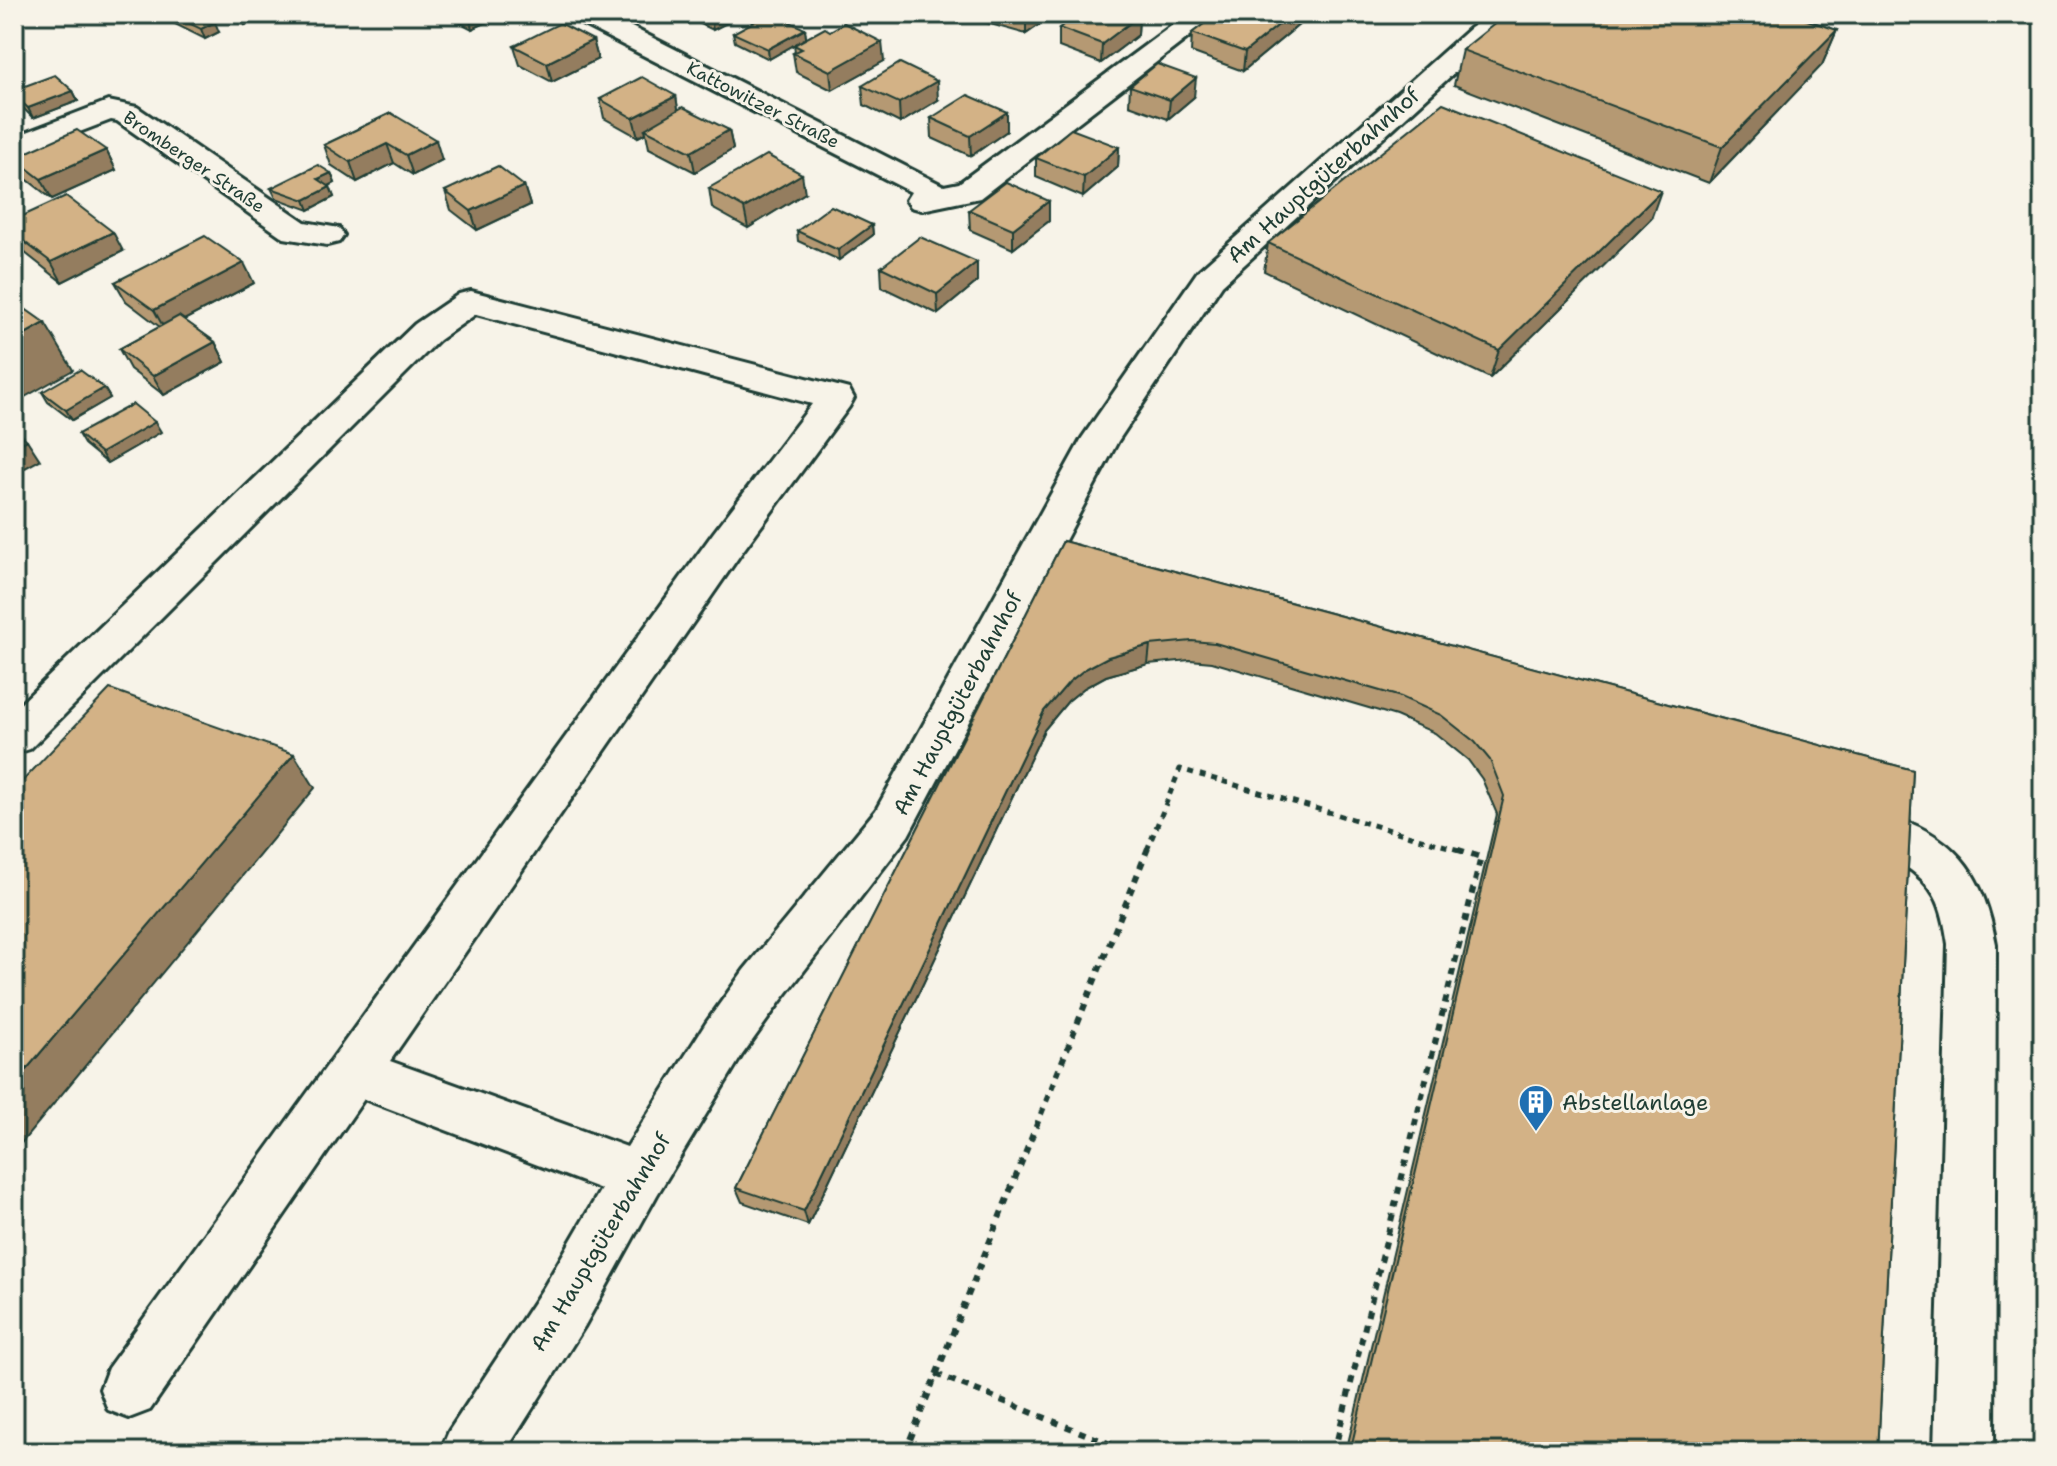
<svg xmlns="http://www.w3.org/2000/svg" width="2057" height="1466" font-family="'Shantell Sans',sans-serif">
<rect width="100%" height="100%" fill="#f7f3e8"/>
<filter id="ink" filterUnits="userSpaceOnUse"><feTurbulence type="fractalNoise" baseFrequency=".0125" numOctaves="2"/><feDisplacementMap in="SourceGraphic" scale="16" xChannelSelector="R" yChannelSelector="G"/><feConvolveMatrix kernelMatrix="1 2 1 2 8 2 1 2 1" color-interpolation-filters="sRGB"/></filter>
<g filter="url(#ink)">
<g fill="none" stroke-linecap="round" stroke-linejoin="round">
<g stroke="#1f3d34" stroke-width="6">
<g id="minor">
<path d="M 570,14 L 606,14 L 944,186 L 959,183 L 1178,21 L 1174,14 L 1202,14 L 1207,23 L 980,198 L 922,210 L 911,207 L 906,200 L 911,192 L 574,20 Z"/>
<path d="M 1492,14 L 1525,14 L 1490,40 L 1222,285 L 1118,441 L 908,836 L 780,1002 L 742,1055 L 657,1195 L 584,1327 L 505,1452 L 440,1452 L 449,1431 L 544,1287 L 601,1189 L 364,1099 L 150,1410 L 129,1418 L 108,1410 L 100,1389 L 108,1368 L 714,532 L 812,404 L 476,314 L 439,340 L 30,749 L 14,754 L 14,710 L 415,324 L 459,294 L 471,291 L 849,389 L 854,398 L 849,407 L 742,552 L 390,1061 L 627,1147 L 706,1023 L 744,970 L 876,810 L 1082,438 L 1198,271 L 1470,28 Z"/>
<path d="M 108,101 L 137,107 L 305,222 L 339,228 L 344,235 L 339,242 L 327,245 L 284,238 L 117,121 L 111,120 L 14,157 L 14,137 Z"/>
<path d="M 1897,818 C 1961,840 1985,880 1996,944 L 1994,1452 L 1934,1452 L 1948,944 C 1942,904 1936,886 1901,863 C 1888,855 1881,851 1874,837 L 1881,823 Z"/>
</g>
</g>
<path stroke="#1f3d34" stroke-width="5" stroke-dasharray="6 6" stroke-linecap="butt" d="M 1147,850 L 1180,769 L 1459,850"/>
<g stroke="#1f3d34" stroke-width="6" stroke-dasharray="7 7" stroke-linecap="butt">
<path d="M 936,1374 L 1130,1452"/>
<path d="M 905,1452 L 1148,848"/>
<path d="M 1334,1452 L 1481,857 L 1452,848"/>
</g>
<use href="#minor" fill="#f7f3e8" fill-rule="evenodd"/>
</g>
<g fill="#b59973" stroke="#1f3d34" stroke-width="2">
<path d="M 159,14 L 198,14 L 219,32 L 205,39 L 161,17 Z"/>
<path d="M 224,14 L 267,14 L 245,25 Z"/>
<path d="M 446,14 L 505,14 L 472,29 L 447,16 Z"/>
<path d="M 686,14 L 744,14 L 713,30 L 686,17 Z"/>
<path d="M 983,14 L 1055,14 L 1026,34 L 983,22 Z"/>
<path d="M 1217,14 L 1312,14 L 1243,71 L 1191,52 L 1192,33 Z"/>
<path d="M 1524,14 L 1789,14 L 1837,30 L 1822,65 L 1709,183 L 1454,85 L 1462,50 L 1523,17 Z"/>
<path d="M 1139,16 L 1138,35 L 1101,63 L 1059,47 L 1059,28 Z"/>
<path d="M 805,29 L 806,38 L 769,59 L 735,42 L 733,33 Z"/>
<path d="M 593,40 L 598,59 L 552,82 L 520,65 L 514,46 Z"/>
<path d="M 794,45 L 884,61 L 832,90 L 796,72 L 793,53 L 795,52 Z"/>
<path d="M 862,86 L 938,100 L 900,123 L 864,105 Z"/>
<path d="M 1130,86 L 1194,97 L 1168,119 L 1129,105 Z"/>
<path d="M 14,90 L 73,91 L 78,101 L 33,118 L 16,101 L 14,98 Z"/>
<path d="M 676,96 L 678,110 L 729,130 L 733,149 L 695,172 L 649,148 L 646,133 L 638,137 L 604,118 L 600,99 Z"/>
<path d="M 1007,112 L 1007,131 L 971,156 L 932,138 L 931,118 Z"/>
<path d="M 391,113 L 442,160 L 413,175 L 394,163 L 357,182 L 331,165 L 324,145 Z"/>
<path d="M 1119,147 L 1118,167 L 1083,197 L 1036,177 L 1036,158 Z"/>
<path d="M 106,150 L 116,170 L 52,199 L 24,177 L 14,159 Z"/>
<path d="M 331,173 L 335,183 L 329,186 L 330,187 L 334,197 L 309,210 L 276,198 L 271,188 Z"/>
<path d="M 524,186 L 530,205 L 477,230 L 451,210 L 445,191 Z"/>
<path d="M 709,188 L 805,193 L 748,228 L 712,208 Z"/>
<path d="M 1049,201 L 1049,221 L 1013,249 L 970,230 L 969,210 Z"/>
<path d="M 1651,219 L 1490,378 L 1264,271 L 1268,243 Z"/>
<path d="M 14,220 L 123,251 L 62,282 L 15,245 Z"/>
<path d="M 872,225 L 873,235 L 839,260 L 798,241 L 797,231 Z"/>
<path d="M 977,262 L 977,282 L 938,314 L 882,287 L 881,267 Z"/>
<path d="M 115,282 L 254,283 L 184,320 L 215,342 L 225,362 L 164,395 L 130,369 L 119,349 L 160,327 L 126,301 Z"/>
<path d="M 104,388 L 110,398 L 72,420 L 48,402 L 42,392 Z"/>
<path d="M 161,432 L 107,463 L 84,444 L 78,434 Z"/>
<path d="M 1063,541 L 1913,770 L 1878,1452 L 1346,1452 L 1497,814 L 1482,779 L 1468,760 L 1435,733 L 1396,716 L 1212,662 L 1190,660 L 1148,664 L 1106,676 L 1084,688 L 1068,701 L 1044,730 L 808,1225 L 742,1202 L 736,1188 Z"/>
</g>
<g fill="#947d5e" stroke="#1f3d34" stroke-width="2">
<path d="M 241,14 L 267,14 L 245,25 Z"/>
<path d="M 482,14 L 505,14 L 472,29 L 470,20 Z"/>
<path d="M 710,14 L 744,14 L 713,30 Z"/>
<path d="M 1028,14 L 1055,14 L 1026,34 L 1026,15 Z"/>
<path d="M 1292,14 L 1312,14 L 1243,71 L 1245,52 Z"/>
<path d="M 1139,16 L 1138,35 L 1101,63 L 1102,44 Z"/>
<path d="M 215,22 L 219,32 L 205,39 L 201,29 Z"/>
<path d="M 805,29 L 806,38 L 769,59 L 768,49 Z"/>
<path d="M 1837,30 L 1822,65 L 1709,183 L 1722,147 Z"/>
<path d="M 593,40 L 598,59 L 552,82 L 547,63 Z"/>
<path d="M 882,42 L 884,61 L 832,90 L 830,71 Z"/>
<path d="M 1196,78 L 1194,97 L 1168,119 L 1170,100 Z"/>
<path d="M 937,81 L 938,100 L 900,123 L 899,103 Z"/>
<path d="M 73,91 L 78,101 L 33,118 L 28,108 Z"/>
<path d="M 676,96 L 679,115 L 645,129 L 646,133 L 638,137 L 633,118 Z"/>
<path d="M 1007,112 L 1007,131 L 971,156 L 970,136 Z"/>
<path d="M 729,130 L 733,149 L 695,172 L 691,152 Z"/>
<path d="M 436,140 L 442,160 L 413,175 L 406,155 Z"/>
<path d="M 387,144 L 394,163 L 357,182 L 350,162 Z"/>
<path d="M 1119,147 L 1118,167 L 1083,197 L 1084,177 Z"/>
<path d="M 106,150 L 116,170 L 52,199 L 41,179 Z"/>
<path d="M 331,173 L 335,183 L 322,189 L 318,179 Z"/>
<path d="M 802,174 L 805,193 L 748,228 L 744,208 Z"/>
<path d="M 524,186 L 530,205 L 477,230 L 471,211 Z"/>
<path d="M 330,187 L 334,197 L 309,210 L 305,200 Z"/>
<path d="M 1661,191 L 1651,219 L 1490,378 L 1499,350 Z"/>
<path d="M 1049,201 L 1049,221 L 1013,249 L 1013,229 Z"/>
<path d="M 872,225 L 873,235 L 839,260 L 838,250 Z"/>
<path d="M 113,232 L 123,251 L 62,282 L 51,262 Z"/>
<path d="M 977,262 L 977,282 L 938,314 L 937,294 Z"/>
<path d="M 244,263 L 254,283 L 165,330 L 154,310 Z"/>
<path d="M 45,323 L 73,370 L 14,403 L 14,340 Z"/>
<path d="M 215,342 L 225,362 L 164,395 L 153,376 Z"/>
<path d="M 104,388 L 110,398 L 72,420 L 66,410 Z"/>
<path d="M 155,422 L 161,432 L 107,463 L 101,453 Z"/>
<path d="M 27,440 L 40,460 L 14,474 L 14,447 Z"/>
<path d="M 1150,645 L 1148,664 L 1106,676 L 1084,688 L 1068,701 L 1044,730 L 808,1225 L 804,1211 L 1044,711 L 1069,682 L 1085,669 L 1108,657 Z"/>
<path d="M 294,754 L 315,788 L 14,1152 L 14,1084 Z"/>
</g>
<g fill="#d3b286" stroke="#1f3d34" stroke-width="2">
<path d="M 170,14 L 198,14 L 215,22 L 201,29 Z"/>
<path d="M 459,14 L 482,14 L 470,20 Z"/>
<path d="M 768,14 L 773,14 L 805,29 L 768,49 L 733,33 Z"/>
<path d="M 1079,14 L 1133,14 L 1139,16 L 1102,44 L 1059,28 Z"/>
<path d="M 1217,14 L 1292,14 L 1245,52 L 1192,33 Z"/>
<path d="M 1507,14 L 1516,14 L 1540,23 L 1550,14 L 1789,14 L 1837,30 L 1722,147 L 1462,50 Z"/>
<path d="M 560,23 L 593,40 L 547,63 L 514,46 Z"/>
<path d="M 844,23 L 882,42 L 830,71 L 793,53 L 802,49 L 794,45 L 825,28 L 830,31 Z"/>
<path d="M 900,63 L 937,81 L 899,103 L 862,86 Z"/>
<path d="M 1157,64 L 1196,78 L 1170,100 L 1130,86 Z"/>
<path d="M 55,75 L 73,91 L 28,108 L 14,95 L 14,90 Z"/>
<path d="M 642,77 L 676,96 L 633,118 L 600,99 Z"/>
<path d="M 968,95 L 1007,112 L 970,136 L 931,118 Z"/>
<path d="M 1443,103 L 1661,191 L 1499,350 L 1268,243 Z"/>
<path d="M 683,107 L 729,130 L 691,152 L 645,129 Z"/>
<path d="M 391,113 L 436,140 L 406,155 L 387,144 L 350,162 L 324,145 Z"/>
<path d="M 1071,129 L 1119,147 L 1084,177 L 1036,158 Z"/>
<path d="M 77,130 L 106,150 L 41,179 L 14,158 Z"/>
<path d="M 767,155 L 802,174 L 744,208 L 709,188 Z"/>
<path d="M 318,165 L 331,173 L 318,179 L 330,187 L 305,200 L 271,188 Z"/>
<path d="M 498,166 L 524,186 L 471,211 L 445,191 Z"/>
<path d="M 1006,182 L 1049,201 L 1013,229 L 969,210 Z"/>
<path d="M 66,196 L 113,232 L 51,262 L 14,234 L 14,220 Z"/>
<path d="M 831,206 L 872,225 L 838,250 L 797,231 Z"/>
<path d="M 205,236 L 244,263 L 154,310 L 115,282 Z"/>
<path d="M 920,237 L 977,262 L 937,294 L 881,267 Z"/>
<path d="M 14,301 L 45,323 L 14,340 Z"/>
<path d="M 179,316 L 215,342 L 153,376 L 119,349 Z"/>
<path d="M 80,370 L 104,388 L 66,410 L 42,392 Z"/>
<path d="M 133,404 L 155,422 L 101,453 L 78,434 Z"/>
<path d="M 14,428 L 27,440 L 14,447 Z"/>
<path d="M 1063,541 L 1913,770 L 1878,1452 L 1350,1452 L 1504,796 L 1490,760 L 1475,742 L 1441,715 L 1401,697 L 1215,643 L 1192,641 L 1150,645 L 1108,657 L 1085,669 L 1069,682 L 1044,711 L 804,1211 L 736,1188 Z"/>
<path d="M 110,689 L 294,754 L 14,1084 L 14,790 Z"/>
</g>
</g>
<defs>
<g id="building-pin" transform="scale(1.8)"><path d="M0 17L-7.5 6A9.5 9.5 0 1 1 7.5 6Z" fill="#1f6fb2" stroke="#f7f3e8"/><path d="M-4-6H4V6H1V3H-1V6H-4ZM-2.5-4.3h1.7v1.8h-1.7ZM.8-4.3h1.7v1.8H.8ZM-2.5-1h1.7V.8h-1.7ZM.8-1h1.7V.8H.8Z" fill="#fff"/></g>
</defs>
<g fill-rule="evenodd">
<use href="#building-pin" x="1536" y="1102"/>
</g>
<g text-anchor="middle" stroke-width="6" stroke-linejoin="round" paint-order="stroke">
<g font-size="18" fill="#1f3d34" stroke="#f7f3e8">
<text transform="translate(763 105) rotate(27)" y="6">Kattowitzer Straße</text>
<text transform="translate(194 162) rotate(34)" y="6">Bromberger Straße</text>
</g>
<g font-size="22" fill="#1f3d34" stroke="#f7f3e8">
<text transform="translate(1323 175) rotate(-42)" y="8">Am Hauptgüterbahnhof</text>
<text transform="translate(957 703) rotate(-62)" y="8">Am Hauptgüterbahnhof</text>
<text transform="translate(600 1242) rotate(-59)" y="8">Am Hauptgüterbahnhof</text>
</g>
<g font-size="22" fill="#1f3d34" stroke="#f7f3e8" text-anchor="start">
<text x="1562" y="1110">Abstellanlage</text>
</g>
</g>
<rect width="2057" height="1466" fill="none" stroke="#f7f3e8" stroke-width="48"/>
<rect x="24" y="24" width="2009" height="1418" fill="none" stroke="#1f3d34" stroke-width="3" filter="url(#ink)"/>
</svg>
